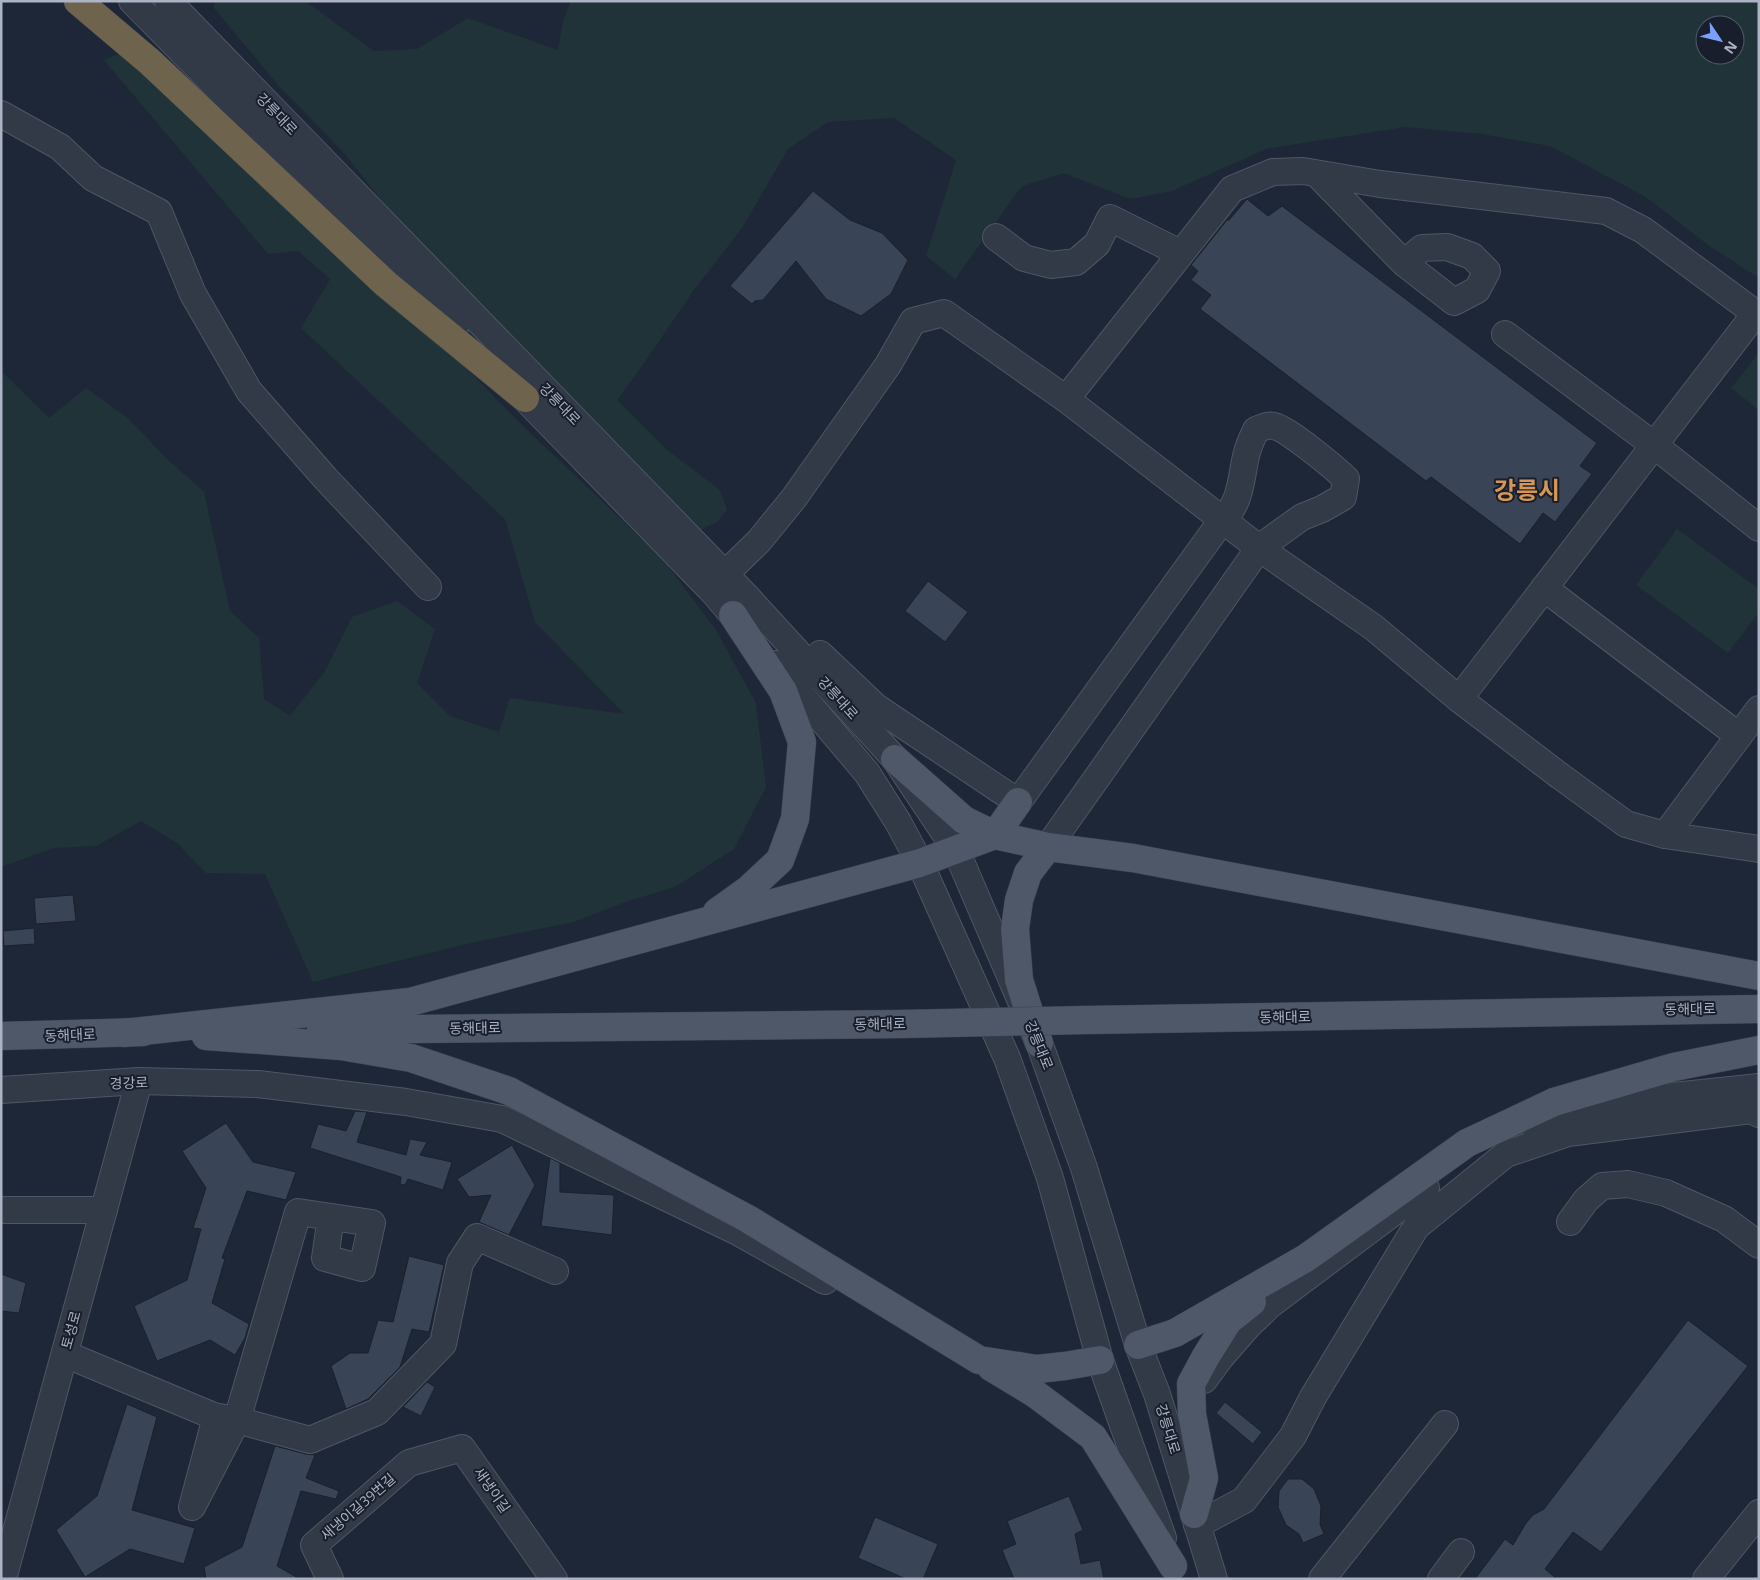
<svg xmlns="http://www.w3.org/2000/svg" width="1760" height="1580" font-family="'Open Sans','Noto Sans KR',sans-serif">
<rect width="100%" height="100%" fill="#1e2737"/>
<g fill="#203338" fill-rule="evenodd">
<path d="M 216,1 L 305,1 L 374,51 L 417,49 L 468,18 L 558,50 L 563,21 L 571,1 L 1759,1 L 1759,278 L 1708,245 L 1646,197 L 1550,146 L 1481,134 L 1405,127 L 1266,149 L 1172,191 L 1130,199 L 1064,173 L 1022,186 L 955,279 L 926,256 L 956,160 L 894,118 L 828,122 L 788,149 L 742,228 L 694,290 L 640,369 L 617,400 L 666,449 L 720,490 L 727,510 L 717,522 L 688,536 L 434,267 L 344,153 L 278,85 L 213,7 ZM 1705,25 L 1735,25 L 1735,55 L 1705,55 Z"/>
<path d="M 120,54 L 316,215 L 523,426 L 662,558 L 716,630 L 756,703 L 766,787 L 734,849 L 675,887 L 628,901 L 574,922 L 470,943 L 313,982 L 265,874 L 206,873 L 177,843 L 141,821 L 96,846 L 54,848 L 1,867 L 1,371 L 49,418 L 86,388 L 128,418 L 165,457 L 204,492 L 230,611 L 259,638 L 264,699 L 290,716 L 325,671 L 352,617 L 397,601 L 435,629 L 417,683 L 450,716 L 499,732 L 510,698 L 624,714 L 535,622 L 505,519 L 301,328 L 330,279 L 298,251 L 268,254 L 104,60 Z"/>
<path d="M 1759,353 L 1759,410 L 1731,388 Z"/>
<path d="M 1677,529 L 1759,589 L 1759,612 L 1728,653 L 1636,585 Z"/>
</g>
<g fill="#3a4457" stroke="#1a202d">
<path d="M 813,191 L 850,220 L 882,233 L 908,260 L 891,294 L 861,316 L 826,299 L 796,261 L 763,300 L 755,301 L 752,304 L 730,286 Z"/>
<path d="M 1247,199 L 1268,216 L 1282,206 L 1597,443 L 1580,466 L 1592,474 L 1555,522 L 1543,513 L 1520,544 L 1431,477 L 1426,481 L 1200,309 L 1211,295 L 1191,280 L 1198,271 L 1191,265 L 1227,220 L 1229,220 Z"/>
<path d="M 928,581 L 968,612 L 945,642 L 905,611 Z"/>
<path d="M 73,895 L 76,921 L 36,924 L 34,898 Z"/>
<path d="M 34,928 L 35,944 L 4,946 L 3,931 Z"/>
<path d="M 355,1111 L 367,1112 L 357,1142 L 406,1155 L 410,1139 L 427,1142 L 420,1155 L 452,1162 L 443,1190 L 408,1179 L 405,1185 L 400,1184 L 401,1177 L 310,1148 L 318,1124 L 346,1131 Z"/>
<path d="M 226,1123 L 253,1162 L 296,1172 L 286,1200 L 247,1191 L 222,1258 L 225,1259 L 212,1303 L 249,1324 L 245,1338 L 235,1355 L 210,1340 L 157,1361 L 134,1306 L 187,1280 L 201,1229 L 193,1228 L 206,1188 L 182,1151 Z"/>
<path d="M 512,1145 L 535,1185 L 509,1235 L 479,1222 L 491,1195 L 469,1197 L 457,1179 Z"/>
<path d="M 550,1158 L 560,1163 L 560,1192 L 614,1195 L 612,1235 L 541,1226 Z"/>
<path d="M 409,1256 L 444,1265 L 429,1332 L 412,1329 L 400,1367 L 368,1399 L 346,1409 L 331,1366 L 350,1353 L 368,1353 L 378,1320 L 393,1322 Z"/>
<path d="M 1,1274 L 26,1283 L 19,1313 L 1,1311 Z"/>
<path d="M 1688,1320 L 1748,1366 L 1601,1552 L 1573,1532 L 1545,1569 L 1557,1579 L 1475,1579 L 1505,1539 L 1513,1545 L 1526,1523 L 1533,1515 L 1544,1509 Z"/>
<path d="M 427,1382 L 435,1387 L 421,1416 L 403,1407 Z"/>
<path d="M 1225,1402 L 1262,1432 L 1253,1444 L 1216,1413 Z"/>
<path d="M 127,1404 L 157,1417 L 132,1510 L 195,1528 L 184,1564 L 130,1549 L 85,1577 L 56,1530 L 97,1496 Z"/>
<path d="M 275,1446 L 306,1454 L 315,1455 L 306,1478 L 339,1491 L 336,1499 L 301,1491 L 277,1566 L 300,1579 L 206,1579 L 204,1567 L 242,1547 Z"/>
<path d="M 1288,1479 L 1302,1479 L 1314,1489 L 1321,1506 L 1320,1524 L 1324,1534 L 1303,1543 L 1299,1534 L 1286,1525 L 1278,1507 L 1279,1491 Z"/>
<path d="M 1069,1496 L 1083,1530 L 1075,1534 L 1081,1564 L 1100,1560 L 1104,1579 L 1014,1579 L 1002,1550 L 1016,1544 L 1007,1521 Z"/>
<path d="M 875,1517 L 938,1544 L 923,1579 L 906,1579 L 858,1558 Z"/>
</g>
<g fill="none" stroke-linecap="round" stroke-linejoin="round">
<g stroke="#4f5665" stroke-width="28">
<g id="minor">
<path d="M 132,1 L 455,328"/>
<path d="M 168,1 L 747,597 L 895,759 L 956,850 L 1041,1048 L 1084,1168 L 1138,1345 L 1157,1394 L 1214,1579"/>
<path d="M 1,114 L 60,147 L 93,178 L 159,212 L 193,294 L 249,391 L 326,479 L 428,587"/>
<path d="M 1317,174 L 1404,263 L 1454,302 L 1477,290 L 1487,271 L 1472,256 L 1447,247 L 1422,248 L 1404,263"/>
<path d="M 996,237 L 1024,258 L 1051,265 L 1076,262 L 1097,244 L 1110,218 L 1180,253"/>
<path d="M 1505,334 L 1654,445 L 1759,528"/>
<path d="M 509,382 L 714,593 L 748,633"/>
<path d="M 1066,399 L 1232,189 L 1273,172 L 1303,171 L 1380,184 L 1606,211 L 1643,230 L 1759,316"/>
<path d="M 725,574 L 759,541 L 794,498 L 888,365 L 913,321 L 944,313 L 1066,399 L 1259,548 L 1373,627 L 1459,699 L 1560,776 L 1626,824 L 1665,835 L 1759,849"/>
<path d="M 1544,588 L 1739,736"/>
<path d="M 820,654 L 876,707 L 1018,802 L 1223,519 C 1241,503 1241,478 1246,456 C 1248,447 1252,438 1256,430 C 1261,428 1269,424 1274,426 C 1288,429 1335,468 1346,479 L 1343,497 L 1322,509 L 1302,517 L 1259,548 L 1048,847"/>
<path d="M 775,664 L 867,773 L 898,822 L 920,863 L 1007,1058 L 1050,1178 L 1100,1360 L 1163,1538"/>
<path d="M 1459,699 L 1755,314"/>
<path d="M 1665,835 L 1759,709"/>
<path d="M 1,1090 L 139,1081 L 258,1084 L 406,1102 L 502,1119 L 736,1231 L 825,1281"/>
<path d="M 1527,1121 L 1532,1119 L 1664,1097 L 1759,1087"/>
<path d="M 1,1210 L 104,1210"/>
<path d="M 1570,1222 L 1586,1200 L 1602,1186 L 1628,1184 L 1666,1193 L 1724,1219 L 1759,1245"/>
<path d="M 65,1354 L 216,1417 L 192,1507 L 237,1420 L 310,1440 L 377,1412 L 443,1344 L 460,1263 L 477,1237 L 555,1271"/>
<path d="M 1204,1380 L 1221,1357 L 1248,1326 L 1271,1304 L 1426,1188"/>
<path d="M 219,1417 L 237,1420 L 298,1212 L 372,1223 L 362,1268 L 325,1258 L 331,1217"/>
<path d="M 1197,1525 L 1244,1500 L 1293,1436 L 1313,1397 L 1416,1227 L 1506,1154 L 1568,1133 L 1751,1110 L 1759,1114"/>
<path d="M 3,1579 L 139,1081"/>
<path d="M 330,1579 L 314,1545 L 409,1463 L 462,1448 L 554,1579"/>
<path d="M 1322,1579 L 1445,1424"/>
<path d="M 1441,1579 L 1461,1552"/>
<path d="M 1706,1579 L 1759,1513"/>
</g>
</g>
<g stroke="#3b4251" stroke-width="29">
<g id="major">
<path d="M 895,759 L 964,820 L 995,835 L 1018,802"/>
<path d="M 717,912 L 749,889 L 780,860 L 795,819 L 802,742 L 783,691 L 733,615"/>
<path d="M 1085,1020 L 1759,1009"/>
<path d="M 321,1030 L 902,1024"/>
<path d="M 124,1033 L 410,1002 L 920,863 L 995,835 L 1048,847 L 1133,858 L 1759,976"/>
<path d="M 1,1036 L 143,1032"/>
<path d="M 206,1036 L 341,1046 L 411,1058 L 509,1091 L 748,1219 L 979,1360 L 1037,1369 L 1065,1366 L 1100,1360"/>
<path d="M 1039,1043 L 1019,980 L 1015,929 L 1019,900 L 1028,873 L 1048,847"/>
<path d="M 1138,1345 L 1175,1333 L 1306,1258 L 1467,1143 L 1554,1102 L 1674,1067 L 1759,1050"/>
<path d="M 991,1367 L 1034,1393 L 1093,1437 L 1173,1566"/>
<path d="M 1194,1514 L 1204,1478 L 1192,1414 L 1191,1384 L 1205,1358 L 1228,1321 L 1252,1302"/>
</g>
</g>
<g stroke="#3d4351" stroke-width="29">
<path id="highway" d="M 78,1 L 150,62 L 386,284 L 525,398"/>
</g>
<use href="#minor" stroke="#323947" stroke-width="26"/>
<use href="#major" stroke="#4f5868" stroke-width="28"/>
<use href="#highway" stroke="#6e644e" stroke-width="28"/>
<g stroke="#3b4251" stroke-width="29" stroke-linecap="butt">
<path id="major-bridge" d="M 902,1024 L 1085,1020"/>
</g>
<use href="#major-bridge" stroke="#4f5868" stroke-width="28"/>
</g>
<g text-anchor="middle" stroke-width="4" stroke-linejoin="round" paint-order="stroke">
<g font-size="14" fill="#acb3c4" stroke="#181e2b">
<text transform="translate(277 114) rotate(46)" y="5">강릉대로</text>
<text transform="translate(560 404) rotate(46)" y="5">강릉대로</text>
<text transform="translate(838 698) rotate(48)" y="5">강릉대로</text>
<text transform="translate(1690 1009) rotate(-1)" y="5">동해대로</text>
<text transform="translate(1285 1017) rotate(-1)" y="5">동해대로</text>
<text transform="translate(880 1024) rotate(-1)" y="5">동해대로</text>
<text transform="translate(475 1028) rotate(-1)" y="5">동해대로</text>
<text transform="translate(70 1035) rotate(-2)" y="5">동해대로</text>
<text transform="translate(1039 1045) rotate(68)" y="5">강릉대로</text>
<text transform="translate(129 1083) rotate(-2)" y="5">경강로</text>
<text transform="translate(71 1330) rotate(-75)" y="5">토성로</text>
<text transform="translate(1168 1429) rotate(73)" y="5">강릉대로</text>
<text transform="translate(492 1490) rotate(55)" y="5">새냉이길</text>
<text transform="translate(358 1507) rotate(-41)" y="5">새냉이길39번길</text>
</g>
<g font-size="24" font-weight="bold" fill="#d79754" stroke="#181e2b">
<text x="1527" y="499">강릉시</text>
</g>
</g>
<rect width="1760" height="1580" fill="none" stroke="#acb3c4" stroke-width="5"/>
<g transform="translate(1720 40) rotate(125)"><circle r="24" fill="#181e2b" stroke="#535a68"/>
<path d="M0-4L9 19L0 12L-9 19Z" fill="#79a1fc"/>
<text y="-8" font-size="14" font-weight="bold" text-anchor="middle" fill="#acb3c4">N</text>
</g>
</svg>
